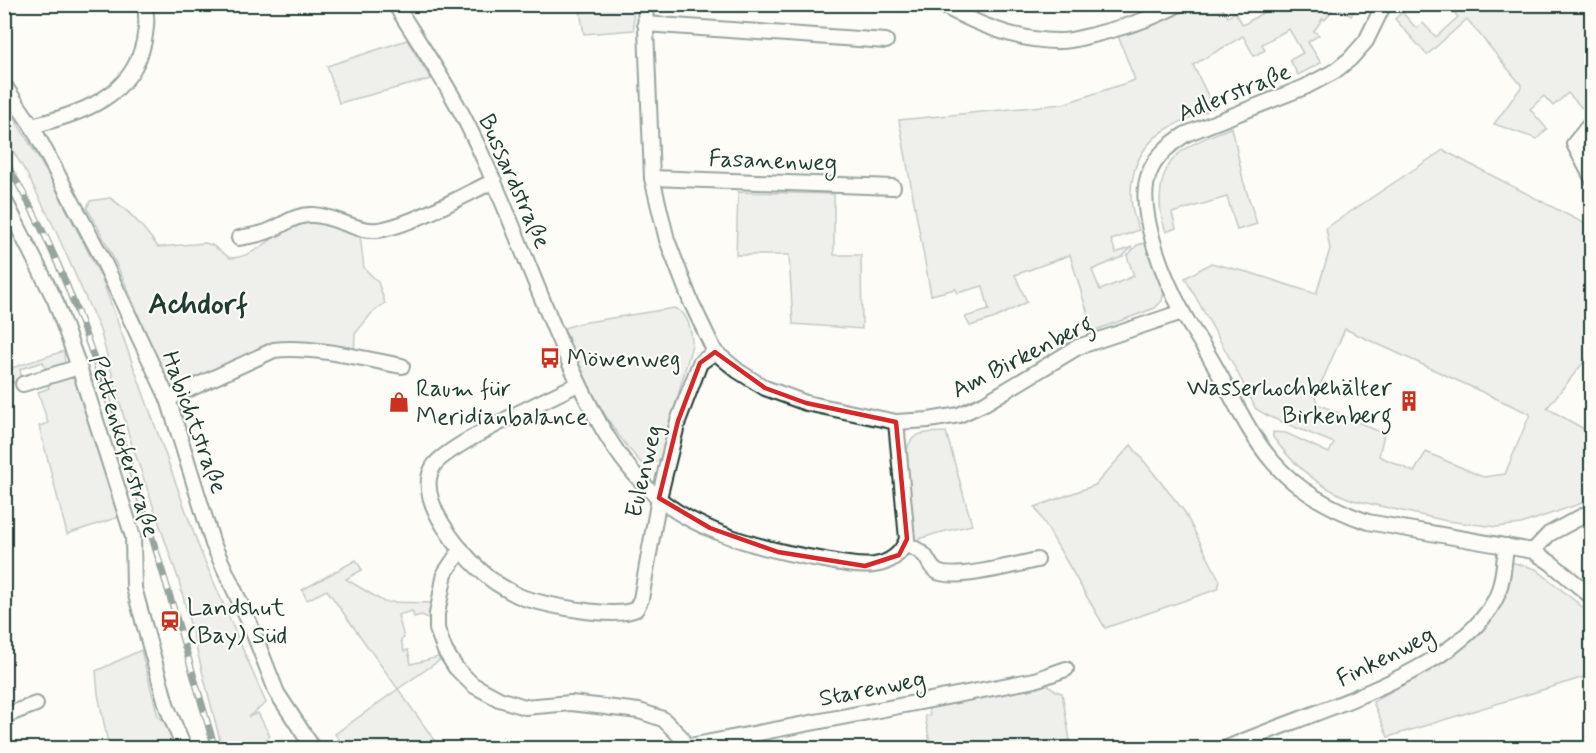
<svg xmlns="http://www.w3.org/2000/svg" width="1596" height="753" font-family="Mynerve,sans-serif">
<rect width="100%" height="100%" fill="#fdfcf7"/>
<filter id="ink" filterUnits="userSpaceOnUse"><feTurbulence type="fractalNoise" baseFrequency=".0167" numOctaves="2"/><feDisplacementMap in="SourceGraphic" scale="12" xChannelSelector="R" yChannelSelector="G"/><feConvolveMatrix kernelMatrix="1 2 1 2 8 2 1 2 1" color-interpolation-filters="sRGB"/></filter>
<g filter="url(#ink)">
<g fill="#dde0db" stroke="#7e8e88" stroke-width="1.5" fill-rule="evenodd">
<path d="M 579,5 L 633,5 L 634,30 L 584,34 Z"/>
<path d="M 1195,5 L 1220,5 L 1228,17 L 1235,12 L 1243,25 L 1267,10 L 1264,5 L 1357,5 L 1351,16 L 1335,6 L 1325,20 L 1323,18 L 1314,31 L 1319,35 L 1308,42 L 1321,63 L 1298,75 L 1290,60 L 1303,53 L 1289,29 L 1262,44 L 1265,50 L 1254,56 L 1243,36 L 1193,65 L 1214,108 C 1198,115 1182,120 1167,129 C 1131,150 1123,194 1139,230 L 1111,240 L 1116,253 L 1132,247 L 1122,257 L 1092,270 L 1100,290 L 1134,276 L 1127,256 L 1137,245 L 1145,243 L 1164,291 L 1162,301 L 1155,308 L 1093,331 L 1070,255 L 1015,275 L 1027,302 L 995,318 L 970,326 L 965,317 L 989,310 L 983,286 L 957,293 L 956,289 L 931,295 L 899,120 L 1063,104 L 1135,80 L 1118,36 C 1146,29 1170,19 1195,5 Z"/>
<path d="M 1447,5 L 1591,5 L 1591,101 L 1582,108 L 1568,93 L 1553,106 L 1544,96 L 1530,109 L 1547,129 L 1537,139 L 1494,124 L 1522,86 L 1467,19 L 1427,55 L 1395,19 L 1402,12 L 1416,28 L 1423,23 L 1436,37 L 1458,17 Z"/>
<path d="M 407,40 L 431,79 L 339,103 L 327,66 Z"/>
<path d="M 5,102 L 52,181 L 102,279 L 200,550 L 266,703 L 248,717 L 258,713 L 270,736 L 261,743 L 265,748 L 222,748 L 179,581 L 129,436 L 100,330 L 53,225 L 27,174 L 5,138 Z"/>
<path d="M 1232,127 L 1243,180 L 1257,224 L 1237,230 L 1227,197 L 1172,213 L 1176,228 L 1166,232 C 1156,206 1157,169 1182,151 C 1196,140 1216,134 1232,127 Z"/>
<path d="M 1443,150 L 1591,227 L 1591,353 L 1547,408 L 1591,433 L 1591,500 L 1521,524 L 1497,527 L 1447,521 L 1353,500 C 1320,488 1293,465 1273,437 L 1273,432 L 1286,433 L 1329,453 L 1334,443 L 1270,417 L 1256,409 L 1233,364 L 1185,278 L 1211,263 L 1251,273 L 1316,294 L 1330,249 L 1326,228 ZM 1345,329 L 1530,414 L 1505,474 L 1483,477 L 1426,452 L 1414,472 L 1379,456 L 1384,434 L 1318,404 L 1315,397 Z"/>
<path d="M 738,192 L 834,194 L 834,255 L 861,255 L 862,329 L 793,324 L 789,255 L 736,255 Z"/>
<path d="M 110,198 C 130,211 144,228 158,247 L 205,243 L 212,245 L 230,258 C 262,258 281,221 310,221 C 327,221 344,229 360,235 L 364,268 L 378,282 L 385,303 L 371,314 L 355,334 L 354,357 L 284,349 L 185,388 L 173,389 L 165,384 C 142,322 120,265 87,208 L 90,201 Z"/>
<path d="M 674,308 C 689,312 692,333 692,345 L 661,457 C 657,464 650,465 642,464 C 602,420 586,382 564,328 L 581,323 Z"/>
<path d="M 64,351 L 65,364 L 46,370 L 43,362 L 20,369 L 22,381 L 5,384 L 5,370 Z"/>
<path d="M 69,377 L 77,381 L 119,517 L 67,534 L 39,426 L 48,423 L 38,392 L 49,388 L 47,382 Z"/>
<path d="M 946,432 L 972,525 L 934,534 L 914,541 L 907,450 C 911,430 929,433 946,432 Z"/>
<path d="M 1131,445 L 1184,511 L 1220,581 L 1218,589 L 1105,628 L 1035,507 L 1095,485 Z"/>
<path d="M 356,560 L 362,570 L 346,579 L 384,602 L 433,603 L 432,620 L 422,615 L 414,617 L 412,611 L 398,615 L 404,638 L 401,640 L 404,651 L 408,650 L 411,664 L 438,657 L 440,660 L 398,689 L 440,748 L 342,748 L 344,746 L 335,734 L 398,689 L 327,590 L 307,600 L 302,590 Z"/>
<path d="M 1511,562 L 1536,569 L 1591,614 L 1591,675 L 1388,737 L 1373,702 L 1420,674 L 1496,610 L 1508,585 Z"/>
<path d="M 141,650 L 158,716 L 165,722 L 175,748 L 109,748 L 98,694 L 96,671 Z"/>
<path d="M 1047,684 L 1056,691 L 1062,693 L 1070,740 L 1015,748 L 931,748 L 925,716 L 930,715 L 928,707 Z"/>
</g>
<g fill="none" stroke-linecap="round" stroke-linejoin="round">
<g stroke="#1f3d34" stroke-width="18">
<g id="minor">
<path d="M 395,4 C 413,33 431,60 448,89 C 465,117 481,152 494,182 C 519,239 540,297 565,353 C 589,406 613,458 657,497 C 700,534 770,551 825,560 C 855,566 893,575 907,539 L 896,422"/>
<path d="M 645,4 L 652,178 L 667,240 L 691,302 L 715,352 L 738,371 L 765,388 L 806,403 L 896,422 L 929,420 L 959,415 L 985,403 L 1078,347 L 1182,312"/>
<path d="M 940,4 C 976,24 1019,42 1061,41 C 1072,41 1083,37 1093,35 C 1124,27 1150,20 1179,4"/>
<path d="M 1384,4 L 1366,41 L 1350,59 L 1335,71 L 1305,87 L 1186,134 C 1170,144 1155,156 1149,174 C 1135,210 1165,280 1183,313 C 1193,332 1206,349 1216,368 C 1233,398 1250,436 1273,462 C 1298,491 1333,510 1368,522 L 1533,551 L 1551,563 L 1592,597"/>
<path d="M 645,24 L 886,41"/>
<path d="M 4,85 L 32,126 L 101,256 L 168,399 L 213,544 L 250,624 L 277,693 L 313,748"/>
<path d="M 1592,122 L 1574,144 L 1592,178"/>
<path d="M 32,126 C 81,113 132,98 144,41 C 146,29 148,17 144,4"/>
<path d="M 652,178 L 893,187"/>
<path d="M 4,199 L 55,300 L 79,367 L 133,537 L 134,588 L 167,707 L 184,748"/>
<path d="M 239,238 C 249,236 261,235 271,230 C 285,224 296,214 313,215 C 338,216 359,235 384,229 C 417,222 462,196 494,181"/>
<path d="M 23,384 L 79,367"/>
<path d="M 578,384 C 552,397 443,447 433,467 C 413,502 469,564 496,583 C 504,588 515,595 524,598 C 547,605 615,620 636,609 L 641,599 L 659,498 L 678,421 L 700,363 L 715,352"/>
<path d="M 168,399 L 274,350 C 309,345 366,359 402,366"/>
<path d="M 905,544 C 912,547 920,550 925,556 C 929,561 930,567 936,571 C 951,582 1017,564 1037,560"/>
<path d="M 461,549 L 445,573 L 437,614 L 437,629 L 445,651 L 456,668 L 473,685 L 499,699 L 525,707 L 571,703 L 639,711 L 663,719 L 681,737 L 685,748"/>
<path d="M 1533,551 L 1549,534 L 1592,511"/>
<path d="M 4,716 L 36,704"/>
<path d="M 685,747 L 1035,680 L 1066,669"/>
<path d="M 1227,748 C 1302,714 1456,675 1495,600 C 1503,584 1504,563 1506,546"/>
</g>
</g>
<use href="#minor" stroke="#fdfcf7" stroke-width="14"/>
<g stroke="#1f3d34" stroke-width="7">
<path id="rail" d="M 4,160 C 54,240 85,329 114,418 C 151,528 182,638 215,748"/>
</g>
<use href="#rail" stroke="#fdfcf7" stroke-width="4.5" stroke-dasharray="14" stroke-linecap="butt"/>
</g>
</g>
<path d="M0 0H1596V753H0ZM 715,352 L 765,388 L 806,403 L 896,422 L 907,539 L 899,555 L 865,566 L 778,552 L 710,528 L 659,498 L 678,421 L 700,363 Z" fill="#fdfcf7" fill-opacity=".55" fill-rule="evenodd"/>
<path fill="none" stroke="#d62828" stroke-width="4.5" stroke-linejoin="round" d="M 715,352 L 765,388 L 806,403 L 896,422 L 907,539 L 899,555 L 865,566 L 778,552 L 710,528 L 659,498 L 678,421 L 700,363 Z"/>
<defs>
<g id="bus-bare" transform="scale(1.62)"><path d="M-5-6H5V4H4V6H2V4H-2V6H-4V4H-5ZM-3.5-4V0h7V-4ZM-3.5 1.2v1.5H-2V1.2ZM2 1.2v1.5H3.5V1.2Z" fill="#c8321e" stroke="#fdfcf7" stroke-width="2.5" paint-order="stroke"/></g>
<g id="building-bare" transform="scale(1.62)"><path d="M-4-6H4V6H1V3H-1V6H-4ZM-2.5-4.3h1.7v1.8h-1.7ZM.8-4.3h1.7v1.8H.8ZM-2.5-1h1.7V.8h-1.7ZM.8-1h1.7V.8H.8Z" fill="#c8321e" stroke="#fdfcf7" stroke-width="2.5" paint-order="stroke"/></g>
<g id="shop-bare" transform="scale(1.62)"><path d="M-5-2.5h2.3a2.7 3.5 0 0 1 5.4 0H5L5.5 6h-11ZM-1.5-2.5h3a1.5 2.3 0 0 0-3 0Z" fill="#c8321e" stroke="#fdfcf7" stroke-width="2.5" paint-order="stroke"/></g>
<g id="station-bare" transform="scale(1.62)"><path d="M-3-6H3Q5-6 5-4V2Q5 4 3 4L4.5 6H3L1.5 4h-3L-3 6H-4.5L-3 4Q-5 4-5 2V-4Q-5-6-3-6ZM-3.5-4v3h7v-3ZM-3.5 1v1.5H-2V1ZM2 1v1.5H3.5V1Z" fill="#c8321e" stroke="#fdfcf7" stroke-width="2.5" paint-order="stroke"/></g>
</defs>
<g fill-rule="evenodd">
<use href="#bus-bare" x="550" y="358"/>
<use href="#building-bare" x="1409" y="401"/>
<use href="#shop-bare" x="399" y="402"/>
<use href="#station-bare" x="170" y="621"/>
</g>
<g text-anchor="middle" stroke-width="4.5" stroke-linejoin="round" paint-order="stroke">
<g font-size="24" fill="#1f3d34" stroke="#fdfcf7">
<text transform="translate(1234 92) rotate(-22)" y="8">Adlerstraße</text>
<text transform="translate(773 160) rotate(2)" y="8">Fasanenweg</text>
<text transform="translate(515 181) rotate(66)" y="8">Bussardstraße</text>
<text transform="translate(1022 356) rotate(-27)" y="8">Am Birkenberg</text>
<text transform="translate(195 422) rotate(70)" y="8">Habichtstraße</text>
<text transform="translate(125 446) rotate(73)" y="8">Pettenkoferstraße</text>
<text transform="translate(643 471) rotate(-77)" y="8">Eulenweg</text>
<text transform="translate(1385 656) rotate(-27)" y="8">Finkenweg</text>
<text transform="translate(872 688) rotate(-11)" y="8">Starenweg</text>
</g>
<g font-size="24" fill="#1f3d34" stroke="#fdfcf7" text-anchor="start">
<text x="567" y="366">Möwenweg</text>
<text x="1392" y="395" text-anchor="end">Wasserhochbehälter<tspan x="1392" dy="28">Birkenberg</tspan></text>
<text x="416" y="396">Raum für<tspan x="416" dy="28">Meridianbalance</tspan></text>
<text x="187" y="615">Landshut<tspan x="187" dy="28">(Bay) Süd</tspan></text>
</g>
<g font-size="30" font-weight="bold" fill="#1f3d34" stroke="#fdfcf7">
<text x="198" y="313">Achdorf</text>
</g>
</g>
<rect width="1596" height="753" fill="none" stroke="#fdfcf7" stroke-width="24"/>
<rect x="12" y="12" width="1572" height="729" fill="none" stroke="#1f3d34" stroke-width="2" filter="url(#ink)"/>
</svg>
